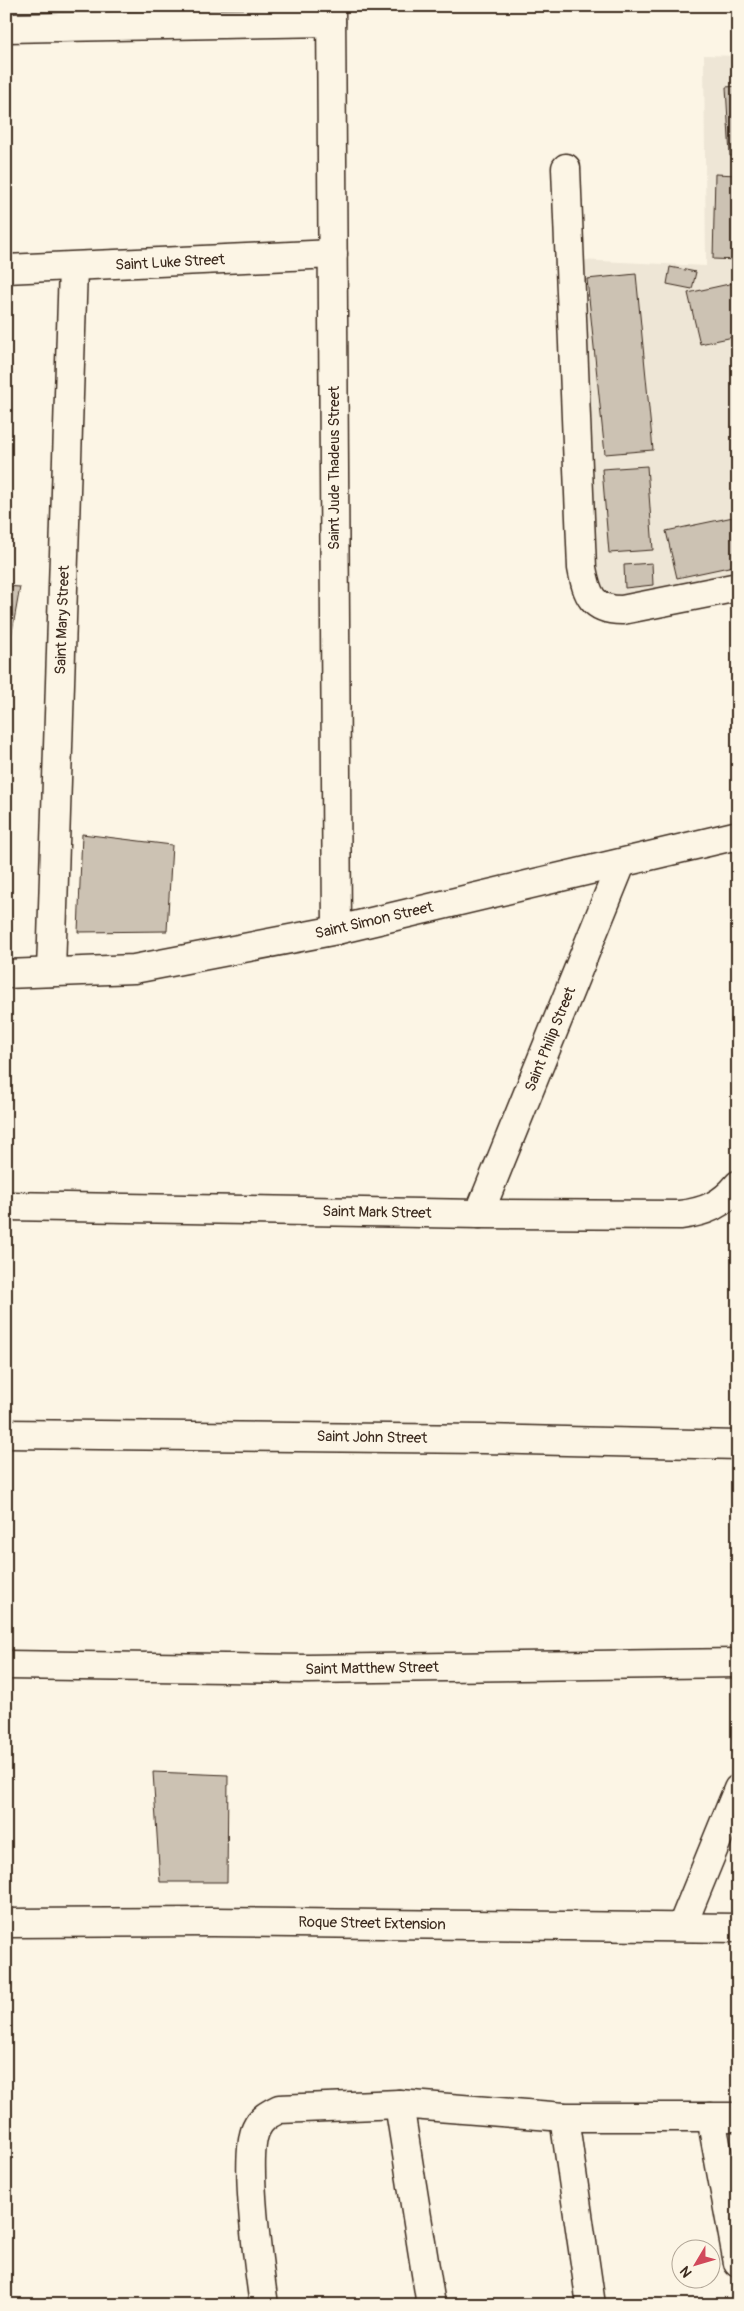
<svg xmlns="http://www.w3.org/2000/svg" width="744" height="2311" font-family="Pangolin,sans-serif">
<rect width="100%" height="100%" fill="#fcf5e5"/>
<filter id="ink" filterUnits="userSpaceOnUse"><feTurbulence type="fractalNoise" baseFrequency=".02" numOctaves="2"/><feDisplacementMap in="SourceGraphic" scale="10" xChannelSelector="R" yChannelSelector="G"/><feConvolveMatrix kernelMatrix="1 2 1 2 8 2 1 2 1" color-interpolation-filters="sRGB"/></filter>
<g filter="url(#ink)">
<path fill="#eee6d6" d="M 704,55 L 738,56 L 738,577 L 614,599 L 597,579 L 592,564 L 579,260 L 706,266 Z"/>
<g fill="#ccc2b3" stroke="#3b2a1e">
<path d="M 738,86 L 738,155 L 730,156 L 726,87 Z"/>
<path d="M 715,174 L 738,175 L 738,260 L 713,259 Z"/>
<path d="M 670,267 L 696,272 L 692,289 L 667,284 Z"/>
<path d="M 636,274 L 653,450 L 605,454 L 587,279 Z"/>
<path d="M 738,282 L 738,336 L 700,344 L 688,293 Z"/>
<path d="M 647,466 L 653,550 L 609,553 L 602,469 Z"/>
<path d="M 738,516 L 738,565 L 677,578 L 666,531 Z"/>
<path d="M 652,563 L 653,585 L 625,588 L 624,565 Z"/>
<path d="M 6,586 L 20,587 L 7,660 L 6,660 Z"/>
<path d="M 82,834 L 172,845 L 167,931 L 78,932 Z"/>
<path d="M 153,1772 L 228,1775 L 227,1882 L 160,1882 Z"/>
</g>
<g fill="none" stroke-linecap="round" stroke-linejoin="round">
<g stroke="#3b2a1e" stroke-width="31">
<g id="minor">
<path d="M 6,28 L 331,22"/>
<path d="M 566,168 L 582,568 C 587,595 592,610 622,610 L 738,587"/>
<path d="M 6,269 L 333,254"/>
<path d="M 51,972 L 73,267"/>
<path d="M 6,1206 L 479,1214 L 680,1215 C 705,1212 722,1205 738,1185"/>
<path d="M 479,1214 L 621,864"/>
<path d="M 6,1434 L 484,1439 L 738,1445"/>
<path d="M 6,1665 L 307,1669 L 738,1663"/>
<path d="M 682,1926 L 738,1789"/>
<path d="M 399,2104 L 431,2305"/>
<path d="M 564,2117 L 591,2305"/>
<path d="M 711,2117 L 738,2263"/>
<path d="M 264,2305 C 259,2270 243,2156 256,2129 C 261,2118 269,2114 279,2109 L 399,2104 L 564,2117 L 738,2117"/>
</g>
</g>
<g stroke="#3b2a1e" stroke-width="31">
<g id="tertiary">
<path d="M 331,6 L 337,930"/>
<path d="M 6,974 L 134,969 L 337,930 L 738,835"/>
<path d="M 6,1923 L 212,1922 L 738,1928"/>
</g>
</g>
<use href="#minor" stroke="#fcf5e5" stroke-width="28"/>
<use href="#tertiary" stroke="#fcf5e5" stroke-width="28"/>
</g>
</g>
<g text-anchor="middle" stroke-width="5" stroke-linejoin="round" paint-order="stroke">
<g font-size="15" fill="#3b2a1e" stroke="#fcf5e5">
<text transform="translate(170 262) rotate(-3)" y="5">Saint Luke Street</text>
<text transform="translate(334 468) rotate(-90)" y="5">Saint Jude Thadeus Street</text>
<text transform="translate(62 620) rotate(-88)" y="5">Saint Mary Street</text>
<text transform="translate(374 920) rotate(-13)" y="5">Saint Simon Street</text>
<text transform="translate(550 1039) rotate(-68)" y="5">Saint Philip Street</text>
<text transform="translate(377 1212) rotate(1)" y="5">Saint Mark Street</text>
<text transform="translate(372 1437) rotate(1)" y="5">Saint John Street</text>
<text transform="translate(372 1668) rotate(-1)" y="5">Saint Matthew Street</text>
<text transform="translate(372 1923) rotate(1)" y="5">Roque Street Extension</text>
</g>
</g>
<rect width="744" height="2311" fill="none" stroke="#fcf5e5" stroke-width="25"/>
<rect x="12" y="12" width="719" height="2286" fill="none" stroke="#3b2a1e" stroke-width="2" filter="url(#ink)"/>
<g transform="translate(696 2264) rotate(232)"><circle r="24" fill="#fcf5e5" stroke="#afa495"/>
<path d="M0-4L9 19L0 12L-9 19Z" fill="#d1495b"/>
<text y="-8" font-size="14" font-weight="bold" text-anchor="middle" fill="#3b2a1e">N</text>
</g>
</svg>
